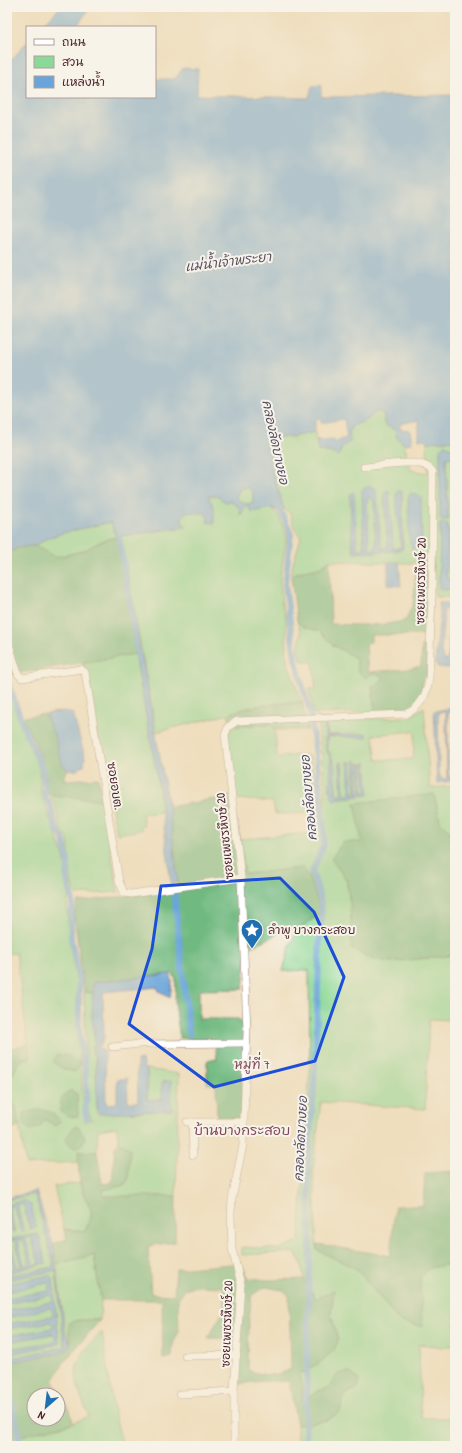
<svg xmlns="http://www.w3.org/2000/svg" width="462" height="1453" font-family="'Patrick Hand','Playpen Sans Thai',sans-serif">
<rect width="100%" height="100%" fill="#f7f3e8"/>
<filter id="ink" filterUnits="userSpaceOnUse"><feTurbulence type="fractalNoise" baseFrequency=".025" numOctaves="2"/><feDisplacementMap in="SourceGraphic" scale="8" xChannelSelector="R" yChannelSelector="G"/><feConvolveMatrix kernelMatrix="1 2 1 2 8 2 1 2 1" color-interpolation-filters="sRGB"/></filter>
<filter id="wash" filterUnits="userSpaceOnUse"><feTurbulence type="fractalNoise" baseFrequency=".012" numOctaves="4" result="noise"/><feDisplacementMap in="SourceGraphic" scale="16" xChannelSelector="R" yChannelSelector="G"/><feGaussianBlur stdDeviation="0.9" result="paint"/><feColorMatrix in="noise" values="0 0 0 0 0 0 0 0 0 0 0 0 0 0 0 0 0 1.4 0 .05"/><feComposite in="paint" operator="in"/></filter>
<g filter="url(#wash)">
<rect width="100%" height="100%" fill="#efdebe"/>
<g fill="#8bd998" stroke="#6a7c62" fill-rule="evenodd">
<path d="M 380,411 L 384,416 L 384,424 L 395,430 L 397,438 L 404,444 L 411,470 L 428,473 L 427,442 L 455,440 L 455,446 L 452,449 L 444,445 L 442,520 L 448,519 L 446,458 L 451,457 L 453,459 L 455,519 L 453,525 L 453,578 L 452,581 L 446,577 L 449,532 L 440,525 L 439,583 L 443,590 L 455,589 L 455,597 L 435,597 L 433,561 L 411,563 L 329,561 L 318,569 L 297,572 L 291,577 C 291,566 298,549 301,537 L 295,530 L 290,514 L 284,509 L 270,464 L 270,441 L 276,437 L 291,437 L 315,432 L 318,451 L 329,452 L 338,456 L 352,426 L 367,420 L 375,413 Z"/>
<path d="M 247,487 L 253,491 L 253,502 C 245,506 242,503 236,497 L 239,490 Z"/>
<path d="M 208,496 L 216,496 L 226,502 L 231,501 L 241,509 L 240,514 L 247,506 L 251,508 L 251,512 L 272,508 L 278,515 L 287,536 L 280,579 L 282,604 L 286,618 L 287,661 L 302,702 C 278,704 251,704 229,714 L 156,732 L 121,536 L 186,527 L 182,523 L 182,517 L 186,512 L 204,513 L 213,523 Z"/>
<path d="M 111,522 L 116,537 L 102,541 L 83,551 L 54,558 L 36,545 C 57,531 86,527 111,522 Z"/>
<path d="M 297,621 L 303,627 L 319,631 L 333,645 L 356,658 L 358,671 L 374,673 L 384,677 L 380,682 L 372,687 L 375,712 L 314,714 L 309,689 L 316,689 L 313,662 L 302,661 L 298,650 L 301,633 Z"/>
<path d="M 135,654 L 154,754 L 162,812 L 142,814 L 144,826 L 141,826 L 141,830 L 117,834 L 83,662 Z"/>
<path d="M 7,686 L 39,768 L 41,793 L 64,857 L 69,895 L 67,905 L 69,940 L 77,984 L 77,1027 L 85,1121 L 92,1120 L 88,1112 L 84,992 L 93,993 L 94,998 L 92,1017 L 95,1042 L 92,1050 L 96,1060 L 97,1111 L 99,1114 L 172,1110 L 162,1100 L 147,1100 L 147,1069 L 179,1074 L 176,1196 L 104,1197 L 103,1190 L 124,1185 L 122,1143 L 119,1144 L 117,1127 L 98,1130 L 97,1152 L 79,1152 L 79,1162 L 26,1165 L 16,1106 L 7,1099 L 7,1075 L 10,1077 C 20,1067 13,1061 30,1058 L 16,953 L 7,954 Z"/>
<path d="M 424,707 L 430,788 L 455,786 L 455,837 L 440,821 L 434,794 L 360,828 L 362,843 L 331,859 L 346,879 L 350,903 L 390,962 L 455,955 L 455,1020 L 429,1019 L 425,1109 L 321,1102 L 313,1169 L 317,1250 L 357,1269 L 399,1321 L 422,1326 L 420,1278 L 430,1268 L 455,1263 L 455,1345 L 443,1347 L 419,1344 L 421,1418 L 455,1418 L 455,1446 L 297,1446 L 297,1425 L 328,1420 L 340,1411 L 344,1395 C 322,1384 321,1389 301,1402 L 302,1384 L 299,1374 L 319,1363 L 334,1350 L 337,1341 L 331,1313 L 334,1291 L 316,1299 L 304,1279 L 301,1263 L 295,1252 L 242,1255 L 242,1247 L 279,1249 L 299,1241 L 310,1065 L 309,970 L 283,971 L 291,943 L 299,929 L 318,915 L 303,868 L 245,874 L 240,839 L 313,833 L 314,813 L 275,814 L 273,802 L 237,799 L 227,734 L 234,726 L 271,725 L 275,730 L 277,757 L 303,755 L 310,757 L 314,782 L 314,807 L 325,805 C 325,777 320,750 318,721 L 409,717 ZM 324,727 L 328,730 L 327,735 L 367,734 L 360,738 L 354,736 L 327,737 L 327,748 L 334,763 L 336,794 L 342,794 L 340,763 L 341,762 L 344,795 L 350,795 L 348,762 L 351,762 L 353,794 L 356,794 L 354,761 L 357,761 L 358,794 L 361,794 L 360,763 L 362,764 L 363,794 L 366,794 L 364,763 L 369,795 L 334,799 L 330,791 L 331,757 L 326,750 ZM 415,731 L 413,759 L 377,760 L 373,735 Z"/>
<path d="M 51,795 L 102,800 L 118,892 L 76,895 L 71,881 L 68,839 L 60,828 L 56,806 L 51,798 Z"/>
<path d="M 80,1183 C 84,1208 101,1204 84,1232 L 64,1229 L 54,1186 Z"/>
<path d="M 35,1193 L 53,1262 L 53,1268 L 7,1276 L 7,1211 L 12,1232 L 15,1230 L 9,1209 L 11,1206 L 14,1207 L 21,1230 L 24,1231 L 17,1206 L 19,1204 L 24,1205 L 27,1221 L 36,1227 L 22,1201 L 7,1205 L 7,1200 Z"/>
<path d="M 94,1255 L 101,1300 L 100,1320 L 78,1320 L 69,1332 L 70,1344 L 65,1331 L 56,1264 Z"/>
<path d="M 56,1270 L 64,1343 L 67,1347 L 7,1359 L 7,1280 Z"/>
<path d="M 102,1332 L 114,1413 L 123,1446 L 20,1446 L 20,1436 L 73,1423 L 89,1416 C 71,1375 69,1364 102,1332 Z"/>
</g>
<g fill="#70b980" stroke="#5d6c56" fill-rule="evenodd">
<path d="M 121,536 L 141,653 L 8,675 L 7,554 C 27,540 36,545 55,557 L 83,551 L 102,541 Z"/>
<path d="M 329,561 L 331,624 C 355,625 383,627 406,620 L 413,603 L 417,562 L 433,561 L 428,635 L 371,635 L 371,642 L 366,644 L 368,672 L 409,669 L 421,666 L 422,645 L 426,645 L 428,677 L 422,678 L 423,696 L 412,708 L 375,712 L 372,686 L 380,682 L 384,677 L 374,673 L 365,678 L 358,671 L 356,658 L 333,645 L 319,631 L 303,627 L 297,621 L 291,577 C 302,567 319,573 329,561 Z"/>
<path d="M 302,702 L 308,730 L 275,730 L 271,725 L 234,726 L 229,719 L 229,714 C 251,704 278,704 302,702 Z"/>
<path d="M 45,714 L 55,738 L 62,764 L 67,770 L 64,780 L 98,778 L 102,800 L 51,795 L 46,792 C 50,767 32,740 23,717 Z"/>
<path d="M 434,794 L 440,821 L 455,837 L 455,955 L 390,962 L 372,959 L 352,949 L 350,903 L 346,879 L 331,859 L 343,842 L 362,842 L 355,803 Z"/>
<path d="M 230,796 L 240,839 L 245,874 L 303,868 L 309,876 L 320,910 L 318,915 L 299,929 L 289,928 L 247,949 L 243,989 L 199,990 L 199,1019 L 238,1019 L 244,1023 L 241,1119 L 217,1117 L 216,1084 L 207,1084 L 207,1061 L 217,1059 L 215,1041 L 180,1038 L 175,1004 L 176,980 L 173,974 L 94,982 L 93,993 L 84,992 L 74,914 L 78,902 L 178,889 L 169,807 Z"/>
<path d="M 28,1044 L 30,1058 L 22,1059 L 10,1077 L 7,1075 L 7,1049 Z"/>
<path d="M 57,1055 C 66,1055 72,1055 79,1063 L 78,1069 L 75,1072 L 62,1069 L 53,1062 Z"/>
<path d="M 71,1090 L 77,1094 L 78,1116 L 69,1117 L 61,1111 L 61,1099 L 66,1093 Z"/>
<path d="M 7,1099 L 16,1106 L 19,1127 L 7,1130 Z"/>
<path d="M 36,1110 C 48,1110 54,1111 60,1122 L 55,1126 L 46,1120 L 39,1127 L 31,1130 C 23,1125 21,1122 24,1113 Z"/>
<path d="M 75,1126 L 79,1128 L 85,1138 L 82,1144 L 76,1148 L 68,1144 L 66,1138 Z"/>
<path d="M 122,1143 L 130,1149 L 128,1180 L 124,1185 L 103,1190 L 104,1196 L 176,1196 L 175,1242 L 148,1246 L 151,1294 L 174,1295 L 176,1269 L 241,1263 L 249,1278 L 267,1280 L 304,1279 L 316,1299 L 334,1290 L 331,1313 L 338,1341 L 334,1350 L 319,1363 L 299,1374 L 302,1384 L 302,1401 L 319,1391 L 329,1388 L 338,1374 L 349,1372 L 359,1380 L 359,1387 L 344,1395 L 340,1411 L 328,1420 L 297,1425 L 289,1381 L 262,1381 L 238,1384 L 234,1339 L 208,1338 C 217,1318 230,1311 223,1287 L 199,1286 L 187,1288 L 178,1298 L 179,1331 L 173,1344 L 172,1357 L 163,1359 L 162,1300 L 101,1300 L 94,1255 L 56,1264 L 53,1244 L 67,1239 L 64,1229 L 84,1232 C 99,1207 88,1210 81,1187 C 78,1177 79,1163 78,1152 L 97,1152 L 102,1184 L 112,1183 L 115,1146 ZM 265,1287 L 283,1290 L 289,1296 L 291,1369 C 277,1377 263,1376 248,1370 L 249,1318 L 252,1295 Z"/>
<path d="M 455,1171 L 455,1263 L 430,1268 L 420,1278 L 422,1327 L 399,1321 L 357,1269 L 317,1250 L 317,1244 L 390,1256 L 395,1206 L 423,1206 L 425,1173 Z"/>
<path d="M 78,1320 L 100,1320 L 64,1362 L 53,1381 C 59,1397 71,1403 73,1423 C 54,1428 31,1432 13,1439 L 7,1436 L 7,1363 L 60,1353 L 70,1348 L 69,1323 ZM 34,1395 L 58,1395 L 58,1419 L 34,1419 Z"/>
</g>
<g fill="#6aa5da" stroke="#5a6282" fill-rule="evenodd">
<path d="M 60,7 L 91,7 L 76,27 L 41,27 Z"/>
<path d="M 27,42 L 27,97 L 155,97 L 155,79 L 175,79 L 183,68 L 198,69 L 197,95 L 309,98 L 312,86 L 321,85 L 321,97 L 455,95 L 455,440 L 427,442 L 424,439 L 419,440 L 419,420 L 400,424 L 400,429 L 410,430 L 412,443 L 404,444 L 397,438 L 395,430 L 384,424 L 384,416 L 380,411 L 375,413 L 367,420 L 352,426 L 349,434 L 351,442 L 344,445 L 338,456 L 329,452 L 318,451 L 316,440 L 334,439 L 335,441 L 347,438 L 344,419 L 321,423 L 320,418 L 315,419 L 315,432 L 291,437 L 276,437 L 270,441 L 270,464 L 284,509 L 278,511 L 272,508 L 251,512 L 250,508 L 247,506 L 240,515 L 240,509 L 231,501 L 226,502 L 216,496 L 208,496 L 214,507 L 214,523 L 207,522 L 208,516 L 204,513 L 186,512 L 182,517 L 182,523 L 187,526 L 116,537 L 111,522 L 63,533 L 47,538 L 36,545 L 17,548 L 7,554 L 7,65 ZM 247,487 L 253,492 L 253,502 L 248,504 L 242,503 L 236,497 L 239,490 Z"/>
<path d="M 444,445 L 452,448 L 455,446 L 455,519 L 452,517 L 453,459 L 451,457 L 446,458 L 448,520 L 440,519 L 440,450 Z"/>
<path d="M 370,486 L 376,489 L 381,548 L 388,547 L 384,493 L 386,491 L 389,491 L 393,549 L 401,547 L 396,496 L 398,491 L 402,491 L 403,549 L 396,551 L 354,553 L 352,546 L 350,494 L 354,492 L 357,549 L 364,549 L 362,489 ZM 368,497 L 374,500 L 376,548 L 372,550 L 369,548 L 367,499 Z"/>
<path d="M 411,493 L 417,494 L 421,498 L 422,548 L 412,549 L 409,537 L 408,498 Z"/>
<path d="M 444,523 L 447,523 L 449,533 L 446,577 L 452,581 L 453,578 L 453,525 L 455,523 L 455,589 L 443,590 L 439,588 L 439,583 L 440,524 Z"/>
<path d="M 388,562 L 399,562 L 401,586 L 388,585 Z"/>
<path d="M 439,603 L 455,603 L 455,607 L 452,610 L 450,660 L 455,662 L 455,669 L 438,667 L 435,663 L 440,615 ZM 444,609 L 450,610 L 448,641 L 449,647 L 447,660 L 444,660 L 441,653 Z"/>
<path d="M 141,653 L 169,807 L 178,882 L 171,884 L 159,787 L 135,654 Z"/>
<path d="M 455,708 L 455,712 L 448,713 L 448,768 L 449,778 L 453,777 L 455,722 L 455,781 L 437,783 L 434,711 ZM 444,711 L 446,712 L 447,777 L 446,779 L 442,779 L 439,774 L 438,716 L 440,712 Z"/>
<path d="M 65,711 L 73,714 L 85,757 L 84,765 L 77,770 L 67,770 L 62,764 L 55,738 L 45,714 Z"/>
<path d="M 326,725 L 327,735 L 367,734 L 367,737 C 354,739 340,735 327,737 L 327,748 L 334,763 L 336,794 L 342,794 L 340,763 L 342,762 L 344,794 L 350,794 L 348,762 L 351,762 L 353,794 L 356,794 L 354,761 L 357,761 L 358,794 L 361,793 L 359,763 L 362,764 L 363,793 L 366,793 L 364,763 L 366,762 L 369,795 L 338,798 L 334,800 L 331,796 L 332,794 L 330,791 L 331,757 L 326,750 L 324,726 Z"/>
<path d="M 170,974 L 172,981 L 170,997 L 159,991 L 157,987 L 103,992 L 104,1038 L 99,1048 L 105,1052 L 106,1104 L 117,1103 L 117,1080 L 127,1078 L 128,1102 L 138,1102 L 137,1061 L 142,1060 L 144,1069 L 147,1069 L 147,1100 L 162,1100 L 162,1082 L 171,1081 L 172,1110 L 99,1114 L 97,1111 L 96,1061 L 92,1050 L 95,1042 L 92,1017 L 93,982 Z"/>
<path d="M 36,1191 L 53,1244 L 65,1331 L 70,1344 L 70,1348 L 60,1353 L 7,1363 L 7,1359 L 66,1347 L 64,1343 L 56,1270 L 7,1280 L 7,1276 L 53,1267 L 53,1262 L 35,1194 L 7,1200 L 7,1198 Z"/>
<path d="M 22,1201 L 26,1201 L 31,1205 L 36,1227 L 30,1229 L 24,1205 L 19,1204 L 17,1207 L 24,1231 L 22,1232 L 21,1230 L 14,1207 L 11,1206 L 9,1209 L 15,1230 L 13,1233 L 7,1205 Z"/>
<path d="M 37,1234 L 39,1235 L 46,1263 L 7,1273 L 7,1262 L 9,1269 L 14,1268 L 7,1240 ZM 31,1237 L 39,1263 L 35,1265 L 33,1264 L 26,1240 L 26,1238 ZM 23,1239 L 30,1265 L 24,1265 L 18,1241 ZM 15,1240 L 22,1267 L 17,1267 L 10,1242 Z"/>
<path d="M 50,1275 L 53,1278 L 59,1344 L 10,1354 L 7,1352 L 7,1336 L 53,1328 L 54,1325 L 50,1322 L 7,1329 L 7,1324 L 52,1316 L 53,1314 L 52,1310 L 50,1308 L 7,1318 L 7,1310 L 51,1302 L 53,1299 L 49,1295 L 7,1304 L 7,1298 L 49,1291 L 50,1284 L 47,1283 L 7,1292 L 7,1284 ZM 52,1334 L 55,1335 L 54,1342 L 9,1349 L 8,1342 Z"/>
</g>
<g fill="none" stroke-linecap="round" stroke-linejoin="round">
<g stroke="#6aa5da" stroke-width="6">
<path d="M 277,503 L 291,534 L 285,584 L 295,658 L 310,713 L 317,763 L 324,834 L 324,844 L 312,872 C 321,897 324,909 320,936 L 314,1088 L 308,1164 L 310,1243 L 305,1446"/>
<path d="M 118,530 L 139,661"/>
<path d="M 7,680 L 26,733 L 42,768 L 45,787 L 44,794 L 51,807 L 56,829 L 63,838 L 68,862 L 67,879 L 73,902 L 71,913 L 71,938 L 79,978 L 79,1030 L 85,1069 L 87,1094 L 85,1112 L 87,1118"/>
<path d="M 174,892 L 189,1034"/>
<path d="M 7,1383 L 19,1434 L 19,1446"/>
</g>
</g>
</g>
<g filter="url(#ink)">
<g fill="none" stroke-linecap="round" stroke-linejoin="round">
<g stroke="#9c7e74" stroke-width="8">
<g id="minor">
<path d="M 7,637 L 18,674 L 22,678 L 81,669 L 85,672 L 119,881 L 124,893 L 131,894 L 241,878"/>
<path d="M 112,1047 L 140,1044 L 247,1043"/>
<path d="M 187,1122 L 244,1122"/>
<path d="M 192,1122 L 193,1155"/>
<path d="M 185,1356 L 237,1355"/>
<path d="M 180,1394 L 234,1391"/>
<path d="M 234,1446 L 234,1391 L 241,1284 L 232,1249 L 231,1214 L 232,1199 L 243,1145 L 247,1031 L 241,878 L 225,735 L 228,727 L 237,721 L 406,714 C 421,707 427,695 429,679 L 432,595 L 433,472 C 424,456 380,466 364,467"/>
</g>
</g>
<use href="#minor" stroke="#fff" stroke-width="7"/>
</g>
</g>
<path d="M0 0H462V1453H0ZM 280,878 L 314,912 L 344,977 L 315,1061 L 214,1087 L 129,1024 L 152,949 L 161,886 Z" fill="#efdebe" fill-opacity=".55" fill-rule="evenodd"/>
<path fill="none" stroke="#1d4ed8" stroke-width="3" stroke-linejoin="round" d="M 280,878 L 314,912 L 344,977 L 315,1061 L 214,1087 L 129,1024 L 152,949 L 161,886 Z"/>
<defs>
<g id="sight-pin" transform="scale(1.15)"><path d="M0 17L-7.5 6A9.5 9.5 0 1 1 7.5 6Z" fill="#1f6fb2" stroke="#f7f3e8"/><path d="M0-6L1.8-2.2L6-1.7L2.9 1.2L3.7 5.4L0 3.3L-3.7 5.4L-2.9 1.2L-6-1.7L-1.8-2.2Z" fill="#fff"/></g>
</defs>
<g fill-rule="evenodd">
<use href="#sight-pin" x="252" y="930"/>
</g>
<g text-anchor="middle" stroke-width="4" stroke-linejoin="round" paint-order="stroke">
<g font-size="12" fill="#4a1f2b" stroke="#f7f3e8">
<text transform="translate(421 581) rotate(-89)" y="4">ซอยเพชรหึงษ์ 20</text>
<text transform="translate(115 786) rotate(81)" y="4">ซอยอบต.</text>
<text transform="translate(225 836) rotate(-96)" y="4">ซอยเพชรหึงษ์ 20</text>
<text transform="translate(227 1324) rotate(-88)" y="4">ซอยเพชรหึงษ์ 20</text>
</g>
<g font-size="12" fill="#4a1f2b" stroke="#f7f3e8" text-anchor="start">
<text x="268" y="934">ลำพู บางกระสอบ</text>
</g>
<g font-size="13" font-style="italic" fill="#554e68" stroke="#f7f3e8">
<text transform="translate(228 261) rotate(-7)" y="5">แม่น้ำเจ้าพระยา</text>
<text transform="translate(276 442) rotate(78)" y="5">คลองลัดบางยอ</text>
<text transform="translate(308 798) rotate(-95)" y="5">คลองลัดบางยอ</text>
<text transform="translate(300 1139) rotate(-87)" y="5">คลองลัดบางยอ</text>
</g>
<g font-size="13" fill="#814b5f" stroke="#f7f3e8">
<text x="252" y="1069">หมู่ที่ 7</text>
</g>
<g font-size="14" fill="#814b5f" stroke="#f7f3e8">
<text x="242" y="1135">บ้านบางกระสอบ</text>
</g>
</g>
<rect width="462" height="1453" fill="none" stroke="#f7f3e8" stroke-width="24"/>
<rect x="26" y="26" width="130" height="72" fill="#f7f3e8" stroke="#b29e9c"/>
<rect x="34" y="39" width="20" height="6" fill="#ffffff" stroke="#b29e9c"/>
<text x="62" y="46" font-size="12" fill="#4a1f2b">ถนน</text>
<rect x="34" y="56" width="20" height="12" fill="#8bd998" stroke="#b29e9c"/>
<text x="62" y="66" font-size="12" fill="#4a1f2b">สวน</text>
<rect x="34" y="76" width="20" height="12" fill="#6aa5da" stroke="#b29e9c"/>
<text x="62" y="86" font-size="12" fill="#4a1f2b">แหล่งน้ำ</text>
<g transform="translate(46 1407) rotate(208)"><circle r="19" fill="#f7f3e8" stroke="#b29e9c"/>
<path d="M0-3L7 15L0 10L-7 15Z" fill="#1f6fb2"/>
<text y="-6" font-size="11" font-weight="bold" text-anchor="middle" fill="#4a1f2b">N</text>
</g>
</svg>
